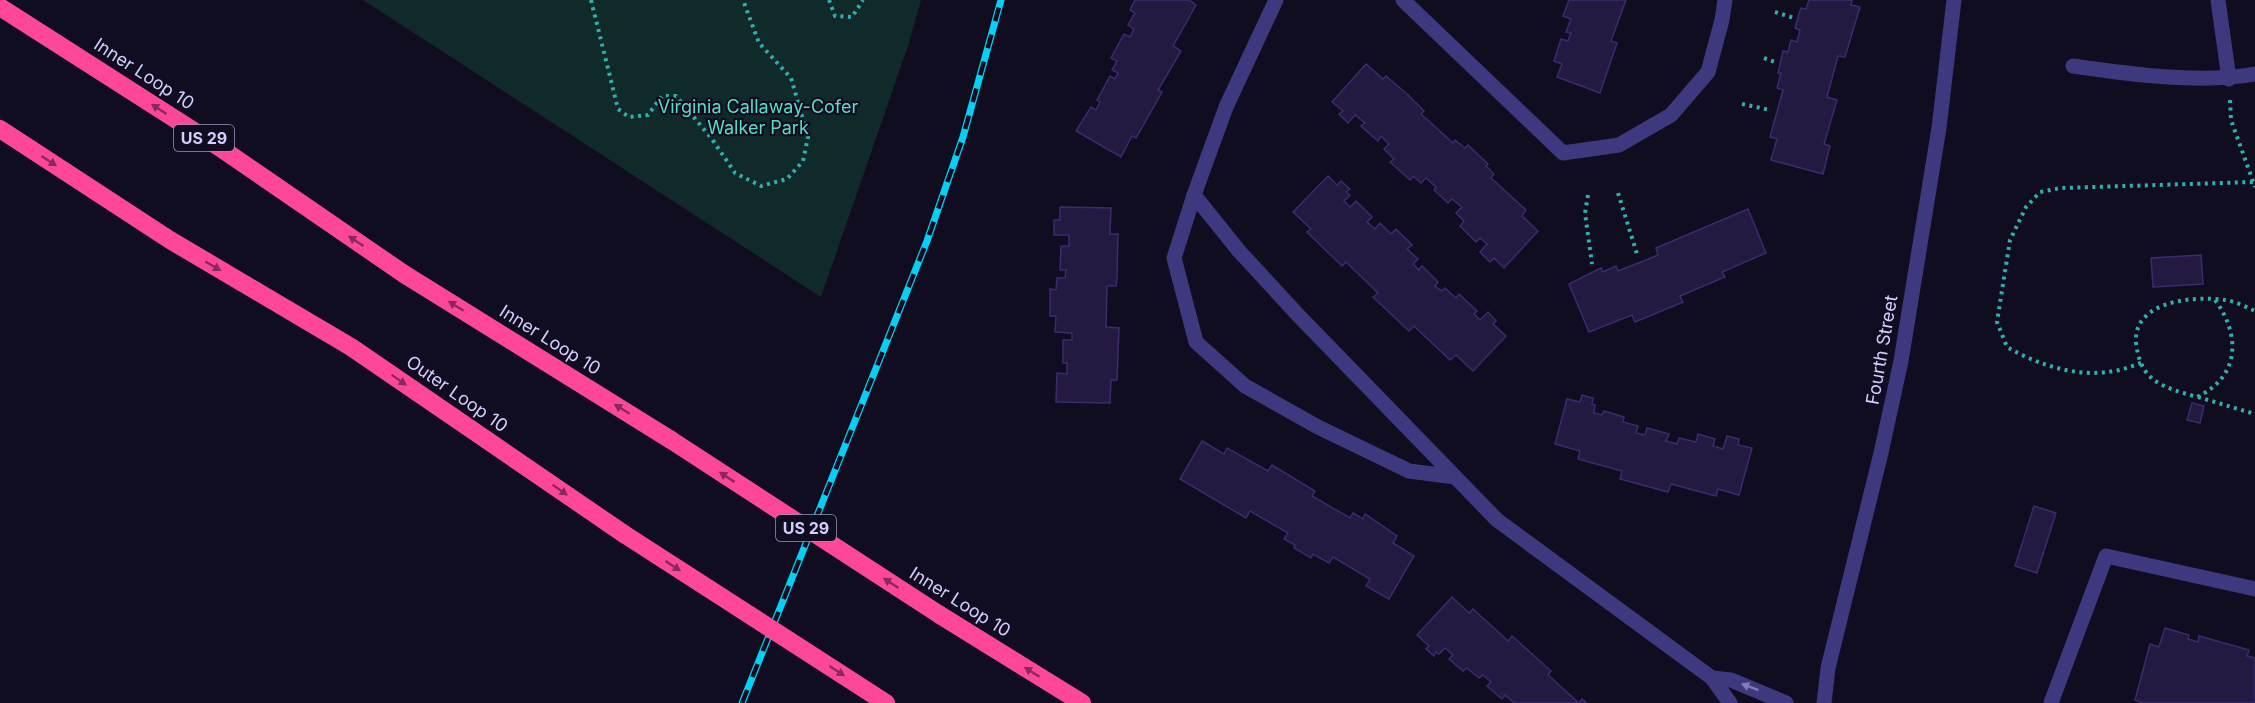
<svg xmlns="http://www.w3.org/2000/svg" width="2255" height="703" font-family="Inter,sans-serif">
<rect width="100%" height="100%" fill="#110d20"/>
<path fill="#102a2a" d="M 363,0 L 921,0 L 908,46 L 821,297 Z"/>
<g fill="#231941" stroke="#3b2b6d" stroke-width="1.5">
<path d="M 1135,0 L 1189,0 L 1196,5 L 1173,46 L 1181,51 L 1158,90 L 1162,92 L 1136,138 L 1132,136 L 1121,157 L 1076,131 L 1091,107 L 1096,110 L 1100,102 L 1097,100 L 1110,76 L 1115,79 L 1118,73 L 1112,70 L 1117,61 L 1111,58 L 1124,34 L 1130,37 L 1134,29 L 1128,25 L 1135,13 L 1130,10 Z"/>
<path d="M 1569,0 L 1626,0 L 1611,41 L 1617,43 L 1600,93 L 1557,77 L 1562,64 L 1554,61 L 1561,39 L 1568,41 L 1571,33 L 1566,32 L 1571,19 L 1563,16 Z"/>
<path d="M 1809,0 L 1852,0 L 1851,5 L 1860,7 L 1845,57 L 1838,56 L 1827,97 L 1837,100 L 1824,144 L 1830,146 L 1823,174 L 1771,160 L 1777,139 L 1770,137 L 1783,90 L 1777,88 L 1781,73 L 1778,73 L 1783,51 L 1788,52 L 1791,40 L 1797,42 L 1800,30 L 1795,28 L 1799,14 L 1801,8 L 1806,9 Z"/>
<path d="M 1366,64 L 1383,79 L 1386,76 L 1407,94 L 1424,111 L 1421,114 L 1453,143 L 1455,140 L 1465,148 L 1468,145 L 1488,164 L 1486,166 L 1494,174 L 1491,178 L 1526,210 L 1522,216 L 1538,231 L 1504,268 L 1494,258 L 1490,262 L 1480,252 L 1487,244 L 1480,238 L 1476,242 L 1460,226 L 1464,221 L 1456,213 L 1462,207 L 1452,199 L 1448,203 L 1434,190 L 1436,187 L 1426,178 L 1421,183 L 1413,176 L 1410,180 L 1390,162 L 1394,159 L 1384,149 L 1389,144 L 1381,136 L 1378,141 L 1361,126 L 1365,123 L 1355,115 L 1348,123 L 1339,114 L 1343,111 L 1332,102 Z"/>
<path d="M 1328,176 L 1337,185 L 1341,181 L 1350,189 L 1346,192 L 1350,195 L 1344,201 L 1350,207 L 1356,201 L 1372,217 L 1367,222 L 1375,229 L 1380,223 L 1391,234 L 1396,229 L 1412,245 L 1407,249 L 1418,259 L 1413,264 L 1419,270 L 1422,266 L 1438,282 L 1435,286 L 1442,291 L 1445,288 L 1456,298 L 1459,294 L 1477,311 L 1474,314 L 1480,320 L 1488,312 L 1496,321 L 1493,324 L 1506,336 L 1473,371 L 1456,355 L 1450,360 L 1414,326 L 1409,331 L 1373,297 L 1378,293 L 1346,262 L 1342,266 L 1307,232 L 1311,229 L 1293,212 Z"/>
<path d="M 1060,207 L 1111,208 L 1110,234 L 1118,234 L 1117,279 L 1116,286 L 1107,286 L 1106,327 L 1119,328 L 1117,380 L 1111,380 L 1110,403 L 1056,402 L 1057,373 L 1067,374 L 1067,363 L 1063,363 L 1063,340 L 1072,340 L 1072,333 L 1055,332 L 1056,316 L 1050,316 L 1050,289 L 1056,290 L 1057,278 L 1065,278 L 1066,270 L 1060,270 L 1061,246 L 1069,246 L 1069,235 L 1054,235 L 1054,220 L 1060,220 Z"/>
<path d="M 1748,209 L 1766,253 L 1722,272 L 1725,277 L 1680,296 L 1683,302 L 1635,322 L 1632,315 L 1589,332 L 1569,284 L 1601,268 L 1603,272 L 1616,266 L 1618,271 L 1641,262 L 1658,255 L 1656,248 Z"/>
<path d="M 2201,255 L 2203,284 L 2153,287 L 2151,258 Z"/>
<path d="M 1582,395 L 1593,398 L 1592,404 L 1595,405 L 1594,413 L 1602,415 L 1604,411 L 1624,417 L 1623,422 L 1638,426 L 1636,433 L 1645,435 L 1647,428 L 1669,434 L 1666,441 L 1677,444 L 1679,438 L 1696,442 L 1698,434 L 1715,439 L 1713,446 L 1723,449 L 1727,436 L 1739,439 L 1738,445 L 1752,448 L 1739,495 L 1718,489 L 1716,496 L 1671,484 L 1668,492 L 1620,479 L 1622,471 L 1578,459 L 1580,451 L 1555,444 L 1567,399 L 1580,402 Z"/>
<path d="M 2192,403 L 2204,406 L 2200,423 L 2187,420 Z"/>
<path d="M 1202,441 L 1224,454 L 1227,448 L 1268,471 L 1272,465 L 1315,491 L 1312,496 L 1350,518 L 1353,513 L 1363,519 L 1365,514 L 1397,536 L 1393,543 L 1414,556 L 1389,599 L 1366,586 L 1370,579 L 1333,557 L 1329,563 L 1313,554 L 1311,558 L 1294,548 L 1295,545 L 1284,539 L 1288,533 L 1250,511 L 1246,518 L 1180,479 Z"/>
<path d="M 2034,506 L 2056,513 L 2037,573 L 2015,566 Z"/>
<path d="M 1452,597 L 1469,613 L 1473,609 L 1508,641 L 1512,636 L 1551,671 L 1548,675 L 1560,686 L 1579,703 L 1582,699 L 1587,703 L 1514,703 L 1505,695 L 1502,699 L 1487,686 L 1491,682 L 1483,675 L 1479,678 L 1467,668 L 1463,671 L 1449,659 L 1453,655 L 1445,648 L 1439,654 L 1436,652 L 1434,656 L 1426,649 L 1429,646 L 1417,635 Z"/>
<path d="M 2165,628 L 2189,635 L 2188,639 L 2198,642 L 2199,636 L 2249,650 L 2247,656 L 2255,658 L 2255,703 L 2143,703 L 2135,700 L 2150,644 L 2159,647 Z"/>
</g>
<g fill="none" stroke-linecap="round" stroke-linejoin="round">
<g stroke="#2eb0af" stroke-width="4" stroke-dasharray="3 4.5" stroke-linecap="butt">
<path d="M 591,0 L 618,109 L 629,117 L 648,115 L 662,96 L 676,96 L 712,139 L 735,173 L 761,186 L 787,179 L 803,161 L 808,137 L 791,78 L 759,43 L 743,0"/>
<path d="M 829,0 L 835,16 L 852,17 L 863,0"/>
<path d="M 1775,12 L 1794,18"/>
<path d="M 1764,58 L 1775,62"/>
<path d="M 2230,100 L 2231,120 L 2255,187"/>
<path d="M 1742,104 L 1770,110"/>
<path d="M 1618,193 L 1637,254"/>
<path d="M 1588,195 L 1585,213 L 1592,264"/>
<path d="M 2215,300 C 2241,335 2240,377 2197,397 C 2184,393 2166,389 2154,380 C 2144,373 2139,361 2137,349 C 2127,302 2191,295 2225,300 C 2235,301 2246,307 2255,311"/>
<path d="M 2141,363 C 2132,366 2123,370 2114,371 C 2078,378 2038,365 2007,347 L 1997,322 L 2010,240 L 2026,207 L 2040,192 L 2061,188 L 2254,182"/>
<path d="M 2198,397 L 2255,414"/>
</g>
<g stroke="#3e387f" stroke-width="15">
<path d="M 1276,0 L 1226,107 L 1194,195 L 1239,251 L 1298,315 L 1497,520 L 1712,678 L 1730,703"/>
<path d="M 1403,0 L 1563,153 L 1619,145 L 1671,115 L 1708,72 L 1722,20 L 1725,0"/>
<path d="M 2218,0 L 2229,79"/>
<path d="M 2073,66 C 2128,74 2201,84 2255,74"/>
<path d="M 1194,195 L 1174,258 L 1196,342 L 1245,386 L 1318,427 L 1409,471 L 1455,477"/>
<path d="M 1712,678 L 1731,680 L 1786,703"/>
<path d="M 1824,703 L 1828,668 L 1881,453 L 1901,361 L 1939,128 L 1954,0"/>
<path d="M 2051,703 L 2106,556 L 2255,589"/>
</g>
<g stroke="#fe4897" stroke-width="18">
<path d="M 0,7 L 222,149 L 404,274 L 671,440"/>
<path d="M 0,129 L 170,240 L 351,347 L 624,534"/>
<path d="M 940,615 L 1082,703"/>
</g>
<g stroke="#02d1f5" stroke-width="7">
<path id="rail" d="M 742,703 L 927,241 L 963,137 L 1001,0"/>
</g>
<use href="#rail" stroke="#110d20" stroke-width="4.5" stroke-dasharray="14" stroke-linecap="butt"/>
<g stroke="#fe4897" stroke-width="18">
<path d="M 671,440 L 940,615"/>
<path d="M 624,534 L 886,703"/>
</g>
</g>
<defs><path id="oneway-solid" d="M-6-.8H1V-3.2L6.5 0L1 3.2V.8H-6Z" transform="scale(1.5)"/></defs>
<g fill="#882a5c">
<use href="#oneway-solid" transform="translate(159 109) rotate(-147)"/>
<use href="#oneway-solid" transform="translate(49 161) rotate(33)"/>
<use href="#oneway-solid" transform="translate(356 241) rotate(-146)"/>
<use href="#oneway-solid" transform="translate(213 266) rotate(30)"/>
<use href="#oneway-solid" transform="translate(456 306) rotate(-148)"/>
<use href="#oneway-solid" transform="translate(399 380) rotate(35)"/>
<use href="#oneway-solid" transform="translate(622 409) rotate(-148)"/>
<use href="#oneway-solid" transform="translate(727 477) rotate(-147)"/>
<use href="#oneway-solid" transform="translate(560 490) rotate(35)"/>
<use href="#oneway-solid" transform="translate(673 566) rotate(33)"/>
<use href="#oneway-solid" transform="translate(891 583) rotate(-147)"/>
<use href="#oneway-solid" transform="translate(837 671) rotate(33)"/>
<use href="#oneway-solid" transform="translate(1032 672) rotate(-148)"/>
</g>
<use fill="#827bb9" href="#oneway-solid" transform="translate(1750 687) rotate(-159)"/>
<g text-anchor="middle" stroke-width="4.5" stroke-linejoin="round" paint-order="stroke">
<g fill="#110d20" stroke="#9a93bc" stroke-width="1.5">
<rect x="174" y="125" width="60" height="26" rx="4.5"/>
<rect x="776" y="515" width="60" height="26" rx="4.5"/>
</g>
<g font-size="16" font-weight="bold" fill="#d4ccff">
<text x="204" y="144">US 29</text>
<text x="806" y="534">US 29</text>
</g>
<g font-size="18" fill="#d4ccff" stroke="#110d20">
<text transform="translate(144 74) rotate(33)" y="6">Inner Loop 10</text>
<text transform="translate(550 340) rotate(32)" y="6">Inner Loop 10</text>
<text transform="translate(1882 350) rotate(-80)" y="6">Fourth Street</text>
<text transform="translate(457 394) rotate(35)" y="6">Outer Loop 10</text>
<text transform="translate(960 602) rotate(32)" y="6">Inner Loop 10</text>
</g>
<g font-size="18" fill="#59dec3" stroke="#110d20">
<text x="758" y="113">Virginia Callaway-Cofer<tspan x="758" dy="21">Walker Park</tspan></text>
</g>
</g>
</svg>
